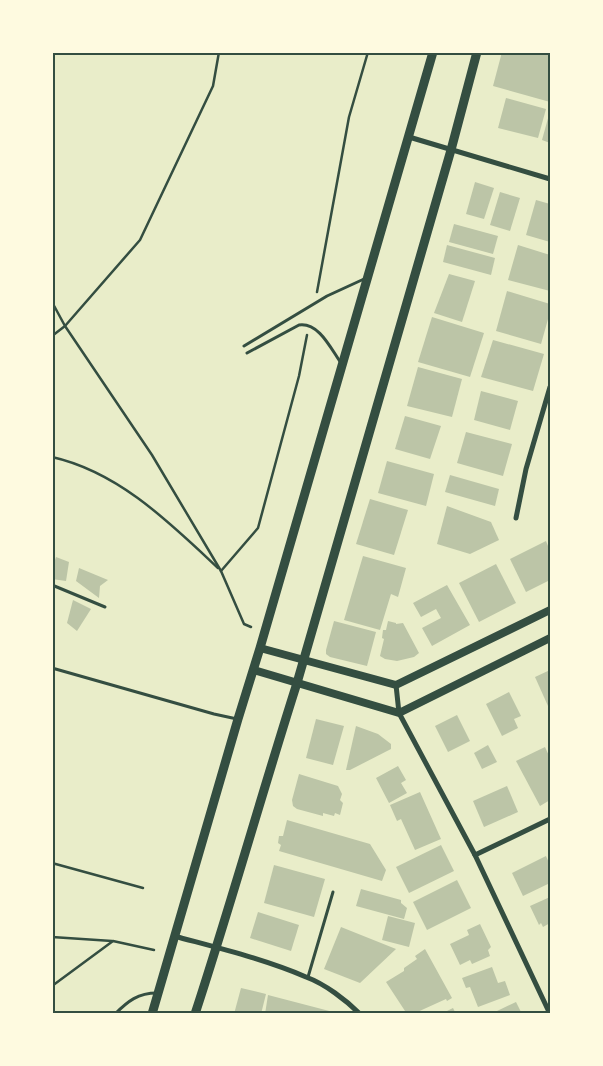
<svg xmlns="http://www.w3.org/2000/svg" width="603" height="1066" font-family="'Times New Roman',serif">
<rect width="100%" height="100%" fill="#e9edc9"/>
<g fill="#bcc5a7">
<path d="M 502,52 L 550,52 L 550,102 L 493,86 Z"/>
<path d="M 506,98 L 546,109 L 538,138 L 498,128 Z"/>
<path d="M 550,111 L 550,143 L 542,140 Z"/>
<path d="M 475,182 L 494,188 L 484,219 L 466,214 Z"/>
<path d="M 500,192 L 520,198 L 510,231 L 490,225 Z"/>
<path d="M 536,200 L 550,204 L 550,242 L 526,235 Z"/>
<path d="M 454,224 L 498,236 L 493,254 L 449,242 Z"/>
<path d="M 447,245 L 495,258 L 491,275 L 443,262 Z"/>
<path d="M 518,245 L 550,255 L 550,291 L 508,280 Z"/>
<path d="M 449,274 L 475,281 L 462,322 L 434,313 Z"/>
<path d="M 507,291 L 550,304 L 550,312 L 541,344 L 496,331 Z"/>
<path d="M 432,317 L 484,333 L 470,377 L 418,362 Z"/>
<path d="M 493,340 L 544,354 L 533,391 L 481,377 Z"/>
<path d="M 418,367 L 462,379 L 452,417 L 407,406 Z"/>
<path d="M 481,391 L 518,401 L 510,430 L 474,420 Z"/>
<path d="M 405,416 L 441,426 L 430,459 L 395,449 Z"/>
<path d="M 466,432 L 512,444 L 503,476 L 457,463 Z"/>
<path d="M 387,461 L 434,474 L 426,506 L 378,493 Z"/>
<path d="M 450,475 L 499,489 L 495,506 L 445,492 Z"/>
<path d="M 370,499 L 408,510 L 394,555 L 356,544 Z"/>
<path d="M 447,506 L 491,522 L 499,540 L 470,554 L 437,544 Z"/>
<path d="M 546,541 L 550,551 L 550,580 L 526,592 L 510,559 Z"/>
<path d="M 363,556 L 406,568 L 398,597 L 391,594 L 380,630 L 344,620 Z"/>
<path d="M 56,557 L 69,562 L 66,581 L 52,579 L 52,569 Z"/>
<path d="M 496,564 L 516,603 L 479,622 L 459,583 Z"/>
<path d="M 79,568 L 108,580 L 100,586 L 99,598 L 76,581 Z"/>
<path d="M 447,585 L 470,625 L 432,646 L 422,628 L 441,618 L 436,609 L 421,617 L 413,603 Z"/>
<path d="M 73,600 L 91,609 L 77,631 L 67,623 Z"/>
<path d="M 334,621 L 376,632 L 367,666 L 330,657 L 326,654 L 326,650 Z"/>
<path d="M 388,621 L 396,623 L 396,624 L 403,623 L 419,653 L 414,657 L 397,661 L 385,659 L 380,656 L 384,639 L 382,638 L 383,630 L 386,630 Z"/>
<path d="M 550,670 L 550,705 L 548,706 L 535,677 Z"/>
<path d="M 509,692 L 521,716 L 514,719 L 518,728 L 502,736 L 486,704 Z"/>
<path d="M 457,715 L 470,741 L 448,752 L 435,726 Z"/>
<path d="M 316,719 L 344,726 L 333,765 L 306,758 Z"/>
<path d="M 356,726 L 378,734 L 391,744 L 391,749 L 350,770 L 346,770 Z"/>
<path d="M 488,745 L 497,762 L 482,769 L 474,753 Z"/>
<path d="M 545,747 L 550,758 L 550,800 L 540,806 L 516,761 Z"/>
<path d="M 398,766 L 406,780 L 401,783 L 407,793 L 389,803 L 376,778 Z"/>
<path d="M 299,774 L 338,786 L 342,794 L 340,800 L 343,803 L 340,815 L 335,813 L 334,816 L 323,813 L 323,816 L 297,809 L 293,806 L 292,800 Z"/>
<path d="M 507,786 L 518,812 L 484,827 L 473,801 Z"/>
<path d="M 420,792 L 441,839 L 415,850 L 401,819 L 397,821 L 390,805 Z"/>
<path d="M 287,820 L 370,844 L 386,870 L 382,881 L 279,851 L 281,845 L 278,843 L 279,836 L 283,836 Z"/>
<path d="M 441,845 L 454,871 L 409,893 L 396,867 Z"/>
<path d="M 546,856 L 550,865 L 550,883 L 523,896 L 512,873 Z"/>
<path d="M 274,865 L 325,879 L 314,917 L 264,903 Z"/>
<path d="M 457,880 L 471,908 L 427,930 L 413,902 Z"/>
<path d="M 361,889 L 401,900 L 401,903 L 407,908 L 404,919 L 356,906 Z"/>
<path d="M 550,897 L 550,923 L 543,927 L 541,923 L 539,925 L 530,906 Z"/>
<path d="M 258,912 L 299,925 L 291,951 L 250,938 Z"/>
<path d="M 388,916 L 415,923 L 409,947 L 382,940 Z"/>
<path d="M 480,924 L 491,947 L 488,950 L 490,956 L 472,964 L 470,960 L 460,965 L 450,944 L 469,935 L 467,930 Z"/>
<path d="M 341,927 L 396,949 L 360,983 L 324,969 Z"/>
<path d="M 425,949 L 452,998 L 447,1001 L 446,999 L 413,1014 L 407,1014 L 386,982 L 404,971 L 404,968 L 417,959 L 415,956 Z"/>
<path d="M 492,967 L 498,983 L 505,981 L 510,995 L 478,1007 L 470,987 L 466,988 L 462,978 Z"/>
<path d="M 241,988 L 266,994 L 261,1014 L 234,1014 Z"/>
<path d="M 268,995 L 337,1013 L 337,1014 L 265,1014 Z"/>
<path d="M 516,1002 L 522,1014 L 498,1014 L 497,1011 Z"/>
<path d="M 453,1008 L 456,1014 L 441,1014 Z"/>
</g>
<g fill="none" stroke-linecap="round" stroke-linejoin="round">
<g stroke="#344e41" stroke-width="2.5">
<path d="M 317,292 L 349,117 L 368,52"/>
<path d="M 52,302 L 65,326 L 152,455 L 221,571"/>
<path d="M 52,336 L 65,326 L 140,240 L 213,86 L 219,52"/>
<path d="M 52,457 C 119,472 170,523 218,568"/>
<path d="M 251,627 L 244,624 L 221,571 L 258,528 L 299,376 L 307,335"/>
<path d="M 52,863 L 143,888"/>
<path d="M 52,937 L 112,941"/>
<path d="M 52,986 L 113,941 L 154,950"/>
<path d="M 52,1010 L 56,1014"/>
</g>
<g stroke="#344e41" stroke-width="3">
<path d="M 244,346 L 327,296 L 364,279"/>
<path d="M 247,353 L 299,325 C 319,322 331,349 341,363"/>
<path d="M 52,585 L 105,607"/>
<path d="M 52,668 L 214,714 L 237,719"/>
<path d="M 308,977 L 333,892"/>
<path d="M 115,1014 C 128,1001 138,993 157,993"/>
</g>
<g stroke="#344e41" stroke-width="5">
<path d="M 409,137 L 550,179"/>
<path d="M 516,518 L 526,469 L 550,387"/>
<path d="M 396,685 L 399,713 L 475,855 L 550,1014"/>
<path d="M 475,855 L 550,819"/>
<path d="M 174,936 C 218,948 264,959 306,977 C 325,984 346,1000 360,1014"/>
</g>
<g stroke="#344e41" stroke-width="8">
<path d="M 260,648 L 396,685 L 550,610"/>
<path d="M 254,670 L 399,713 L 550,638"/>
</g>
<g stroke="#344e41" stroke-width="9">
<path d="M 152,1014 L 238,719 L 260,648 L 433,52"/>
<path d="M 195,1014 C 231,904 262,793 297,683 L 451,150 L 477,52"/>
</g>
</g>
<rect width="603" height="1066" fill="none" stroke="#fefae0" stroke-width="108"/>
<rect x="54" y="54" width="495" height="958" fill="none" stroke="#344e41" stroke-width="2"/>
</svg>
